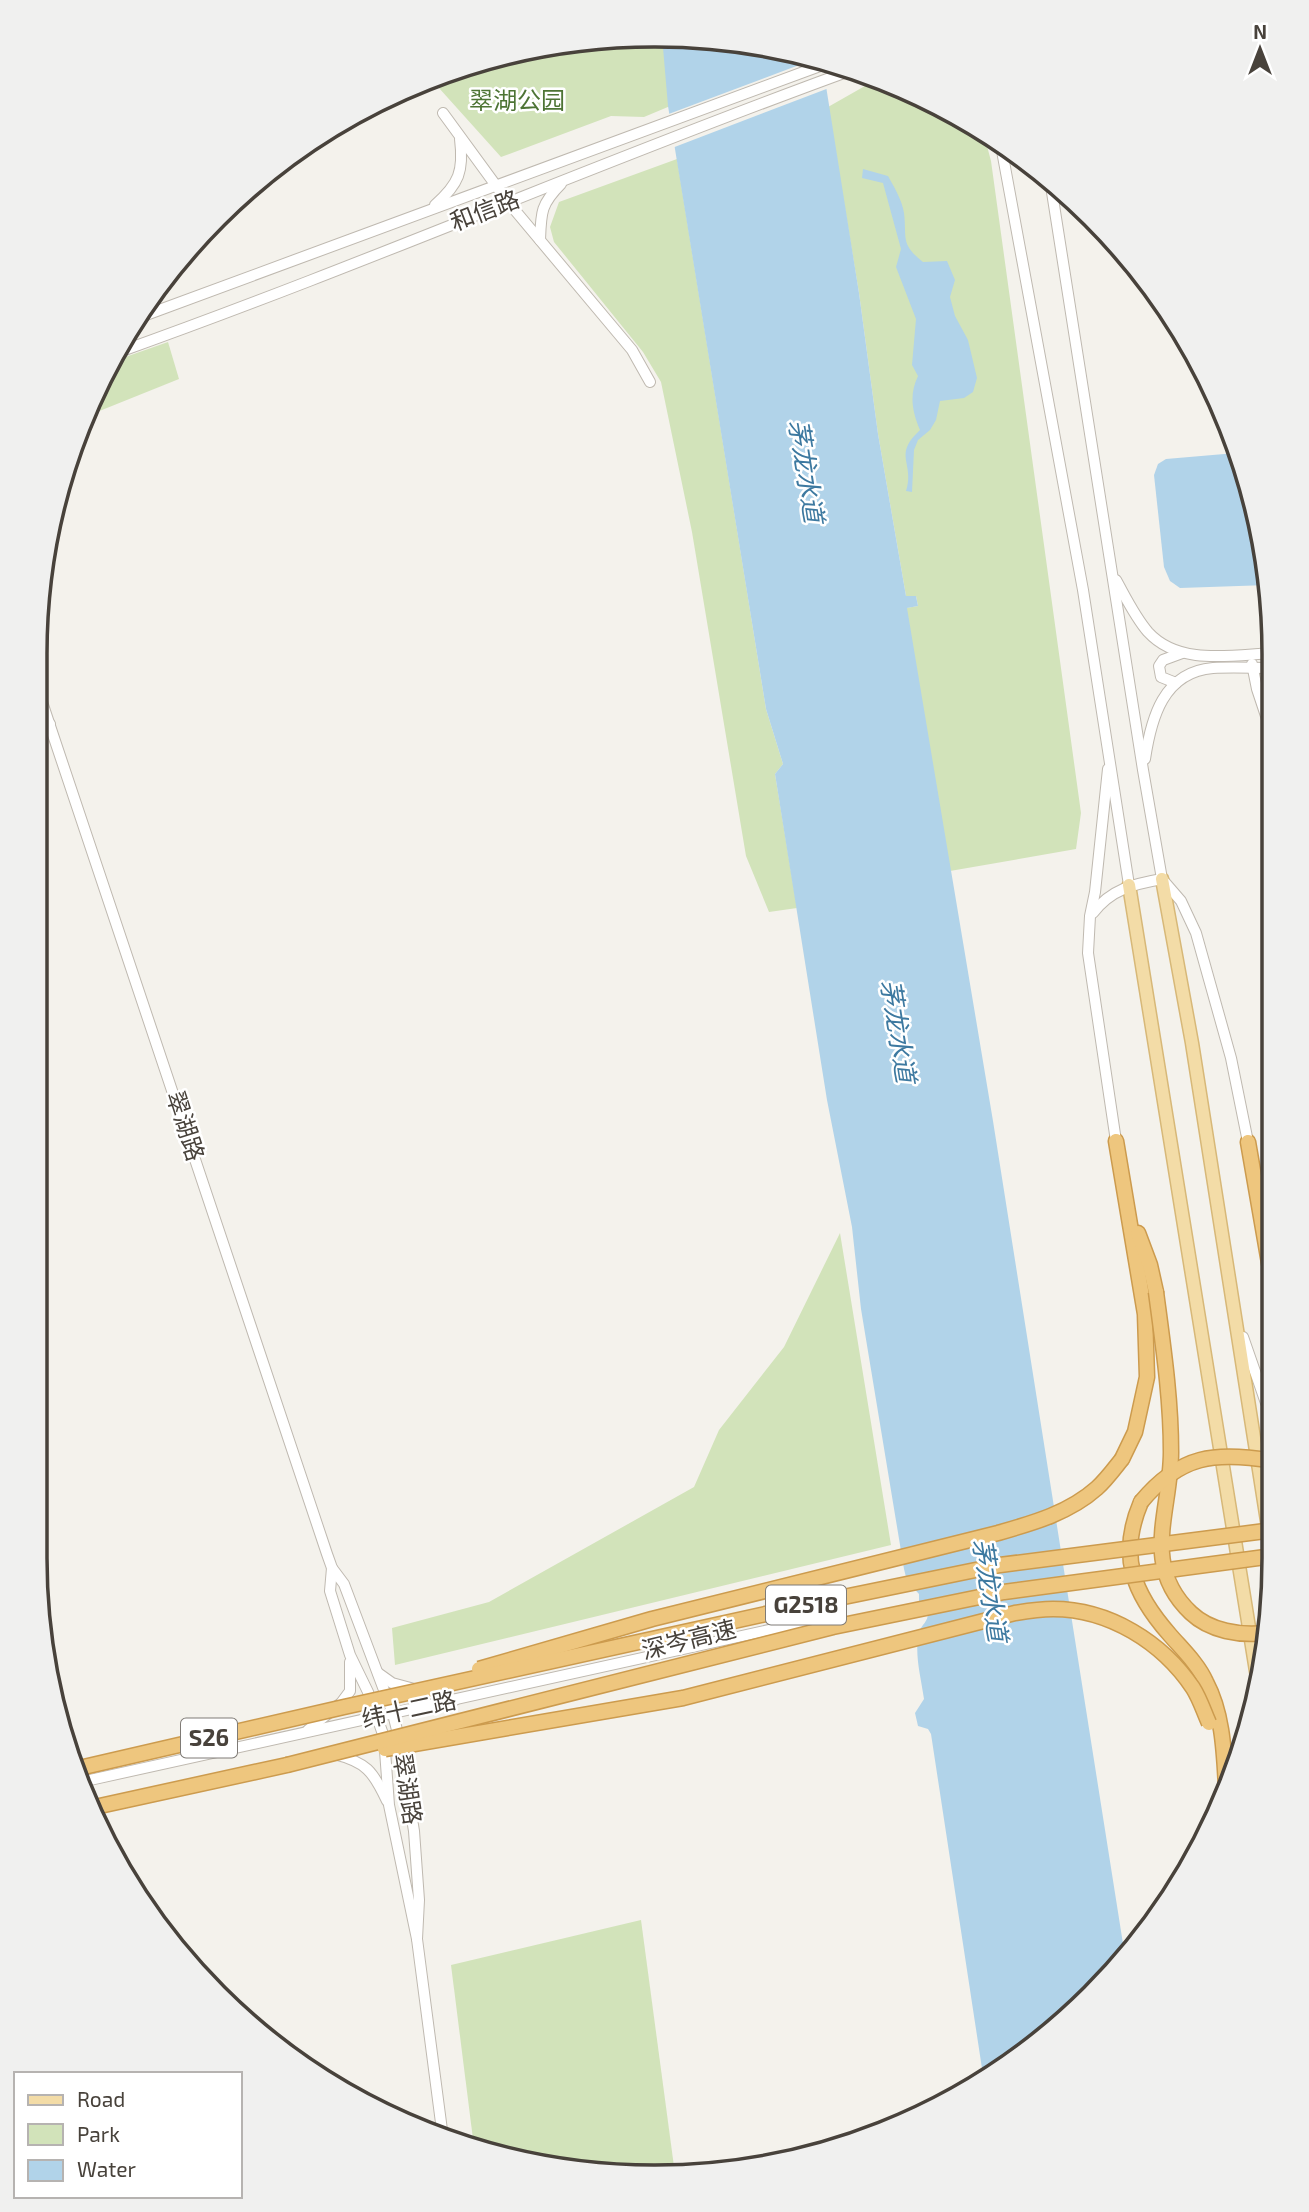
<svg xmlns="http://www.w3.org/2000/svg" width="1309" height="2212" font-family="'Exo 2','Noto Sans SC',sans-serif">
<rect width="100%" height="100%" fill="#f4f2ec"/>
<g fill="#d2e3ba">
<path d="M 655,35 L 776,47 L 797,53 L 644,117 L 611,116 L 501,157 L 430,78 L 534,47 Z"/>
<path d="M 879,78 L 892,82 L 983,131 L 991,161 L 1081,813 L 1076,849 L 950,871 L 906,608 L 918,606 L 916,596 L 906,596 L 878,434 L 859,293 L 828,107 Z"/>
<path d="M 677,159 L 766,709 L 783,764 L 775,774 L 797,908 L 769,912 L 746,856 L 692,532 L 661,382 L 643,352 L 554,242 L 550,227 L 559,202 Z"/>
<path d="M 168,342 L 179,379 L 87,416 L 114,361 Z"/>
<path d="M 840,1233 L 891,1545 L 395,1665 L 392,1628 L 489,1602 L 694,1487 L 719,1430 L 784,1347 Z"/>
<path d="M 641,1920 L 675,2174 L 654,2177 L 474,2147 L 451,1965 Z"/>
</g>
<g fill="#b1d3e9">
<path d="M 662,36 L 776,47 L 822,61 L 859,293 L 878,434 L 906,596 L 916,596 L 918,606 L 907,608 L 993,1121 L 1124,1950 L 1031,2049 L 983,2075 L 931,1734 L 928,1729 L 918,1726 L 915,1713 L 924,1699 C 921,1677 914,1654 919,1632 C 922,1624 928,1622 928,1613 L 919,1606 L 919,1594 L 907,1581 L 904,1569 L 861,1309 L 852,1227 L 827,1100 L 775,774 L 783,764 L 766,709 L 668,106 Z"/>
<path d="M 863,169 L 888,176 C 894,187 902,200 904,213 C 907,238 900,244 923,262 L 947,261 L 955,280 L 950,297 L 955,316 L 968,340 L 977,378 L 973,392 L 964,398 L 940,401 L 936,420 L 930,430 L 918,440 L 914,450 L 912,492 L 906,491 C 915,462 892,456 920,430 C 912,411 909,395 918,376 L 912,365 L 916,319 L 896,267 L 901,249 L 883,183 L 862,178 Z"/>
<path d="M 1236,453 L 1253,494 L 1268,585 L 1180,588 L 1170,581 L 1164,567 L 1154,475 L 1158,464 L 1166,459 Z"/>
</g>
<path fill="#f4f2ec" d="M 815,59 L 826,62 L 829,88 L 672,148 L 666,115 Z"/>
<g fill="none" stroke-linecap="round" stroke-linejoin="round">
<g stroke="#bfb9b0" stroke-width="12">
<g id="minor">
<path d="M 443,113 L 508,202 L 632,350 L 650,382"/>
<path d="M 1000,140 L 1083,590 L 1129,885"/>
<path d="M 1051,186 L 1143,770 L 1162,879 L 1181,901 L 1196,933 L 1231,1058 L 1248,1142"/>
<path d="M 435,205 C 459,184 464,171 460,139"/>
<path d="M 540,240 C 541,212 541,204 561,184"/>
<path d="M 135,319 L 828,63"/>
<path d="M 119,352 C 366,264 606,159 852,70"/>
<path d="M 1116,580 C 1126,598 1135,617 1148,632 C 1179,666 1231,655 1273,653"/>
<path d="M 1252,664 L 1257,689 L 1273,737"/>
<path d="M 1176,683 L 1161,677 L 1159,666 L 1163,660 L 1182,653"/>
<path d="M 36,684 L 327,1554 L 332,1568 L 344,1584 L 393,1714 L 398,1734 L 414,1831 L 419,1900 L 417,1939"/>
<path d="M 36,729 L 50,724"/>
<path d="M 1145,759 C 1151,719 1163,672 1213,668 C 1233,667 1253,668 1273,668"/>
<path d="M 1108,769 L 1095,892 L 1090,916 L 1088,953 L 1116,1141"/>
<path d="M 1093,913 C 1111,889 1134,884 1162,879"/>
<path d="M 1243,1337 L 1266,1403 L 1273,1411"/>
<path d="M 332,1568 L 330,1591 L 350,1655 L 368,1692 L 384,1737 L 389,1805 L 417,1939 L 443,2138"/>
<path d="M 378,1673 L 392,1683 L 455,1700"/>
<path d="M 308,1730 L 341,1703 L 350,1691 L 350,1662"/>
<path d="M 334,1754 C 366,1762 373,1771 387,1801"/>
<path d="M 81,1782 L 805,1622"/>
</g>
</g>
<g stroke="#d7b878" stroke-width="15">
<g id="major">
<path d="M 1162,879 L 1192,1043 L 1273,1559"/>
<path d="M 1129,885 L 1257,1677"/>
</g>
</g>
<g stroke="#cc9b4e" stroke-width="17">
<g id="highway">
<path d="M 1116,1141 L 1145,1314 L 1147,1377 L 1135,1432 L 1122,1459"/>
<path d="M 1248,1142 L 1273,1286"/>
<path d="M 1138,1233 L 1150,1265 L 1156,1292"/>
<path d="M 1141,1502 C 1118,1556 1133,1593 1170,1635 C 1183,1650 1198,1664 1206,1682 C 1223,1714 1224,1752 1226,1787"/>
<path d="M 95,1807 L 287,1765"/>
</g>
</g>
<use href="#minor" stroke="#fff" stroke-width="10"/>
<use href="#major" stroke="#f3dca7" stroke-width="12"/>
<use href="#highway" stroke="#eec67e" stroke-width="14"/>
<g stroke="#cc9b4e" stroke-width="17" stroke-linecap="butt">
<g id="highway-bridge">
<path d="M 1156,1292 C 1163,1345 1171,1398 1171,1452 C 1171,1511 1140,1565 1191,1613 C 1210,1631 1240,1636 1266,1633"/>
<path d="M 1141,1502 C 1180,1455 1215,1451 1273,1461"/>
<path d="M 479,1669 L 652,1619 L 998,1533 C 1033,1523 1069,1513 1097,1488 C 1106,1480 1114,1469 1122,1459"/>
<path d="M 385,1749 L 683,1698 L 1015,1613 C 1027,1611 1040,1609 1053,1609 C 1109,1609 1162,1642 1193,1688 C 1200,1699 1204,1712 1209,1723"/>
<path d="M 287,1765 L 833,1627 L 1004,1592 L 1273,1556"/>
<path d="M 75,1769 L 344,1707 L 829,1600 L 1000,1565 L 1273,1530"/>
</g>
</g>
<use href="#highway-bridge" stroke="#eec67e" stroke-width="14"/>
</g>
<g text-anchor="middle" stroke-width="5" stroke-linejoin="round" paint-order="stroke">
<g fill="#fff" stroke="#7f7b76" stroke-width="2">
<rect x="766" y="1585.5" width="80" height="39" rx="5"/>
<rect x="181" y="1718.5" width="56" height="39" rx="5"/>
</g>
<g font-size="23" font-weight="bold" fill="#48423b">
<text x="806" y="1613">G2518</text>
<text x="209" y="1746">S26</text>
</g>
<g font-size="24" fill="#4d7434" stroke="#fff">
<text x="517" y="109">翠湖公园</text>
</g>
<g font-size="24" fill="#48423b" stroke="#fff">
<text transform="translate(485 211) rotate(-21)" y="8">和信路</text>
<text transform="translate(185 1126) rotate(72)" y="8">翠湖路</text>
<text transform="translate(689 1640) rotate(-14)" y="8">深岑高速</text>
<text transform="translate(409 1710) rotate(-12)" y="8">纬十二路</text>
<text transform="translate(407 1789) rotate(81)" y="8">翠湖路</text>
</g>
<g font-size="26" font-style="italic" fill="#3d79a0" stroke="#fff">
<text transform="translate(806 471) rotate(81)" y="9">茅龙水道</text>
<text transform="translate(898 1031) rotate(81)" y="9">茅龙水道</text>
<text transform="translate(990 1590) rotate(81)" y="9">茅龙水道</text>
</g>
</g>
<path d="M0 0H1309V2212H0ZM654 47H655A607 607 0 0 1 1262 654V1558A607 607 0 0 1 655 2165H654A607 607 0 0 1 47 1558V654A607 607 0 0 1 654 47Z" fill="#f0f0ef" fill-rule="evenodd"/>
<path fill="none" stroke="#48423b" stroke-width="3.5" d="M654 47H655A607 607 0 0 1 1262 654V1558A607 607 0 0 1 655 2165H654A607 607 0 0 1 47 1558V654A607 607 0 0 1 654 47Z"/>
<rect x="14" y="2072" width="228" height="126" fill="#ffffff" stroke="#b6b3b1" stroke-width="2"/>
<rect x="28" y="2095" width="35" height="10" fill="#f3dca7" stroke="#b6b3b1" stroke-width="2"/>
<text x="77" y="2107" font-size="21" fill="#48423b">Road</text>
<rect x="28" y="2124" width="35" height="21" fill="#d2e3ba" stroke="#b6b3b1" stroke-width="2"/>
<text x="77" y="2142" font-size="21" fill="#48423b">Park</text>
<rect x="28" y="2160" width="35" height="21" fill="#b1d3e9" stroke="#b6b3b1" stroke-width="2"/>
<text x="77" y="2177" font-size="21" fill="#48423b">Water</text>
<g transform="translate(1260 49)" stroke="#ffffff" stroke-width="5" paint-order="stroke">
<path d="M0-5L12 26L0 18L-12 26Z" fill="#48423b"/>
<text y="-10" font-size="19" font-weight="bold" text-anchor="middle" fill="#48423b">N</text>
</g>
</svg>
